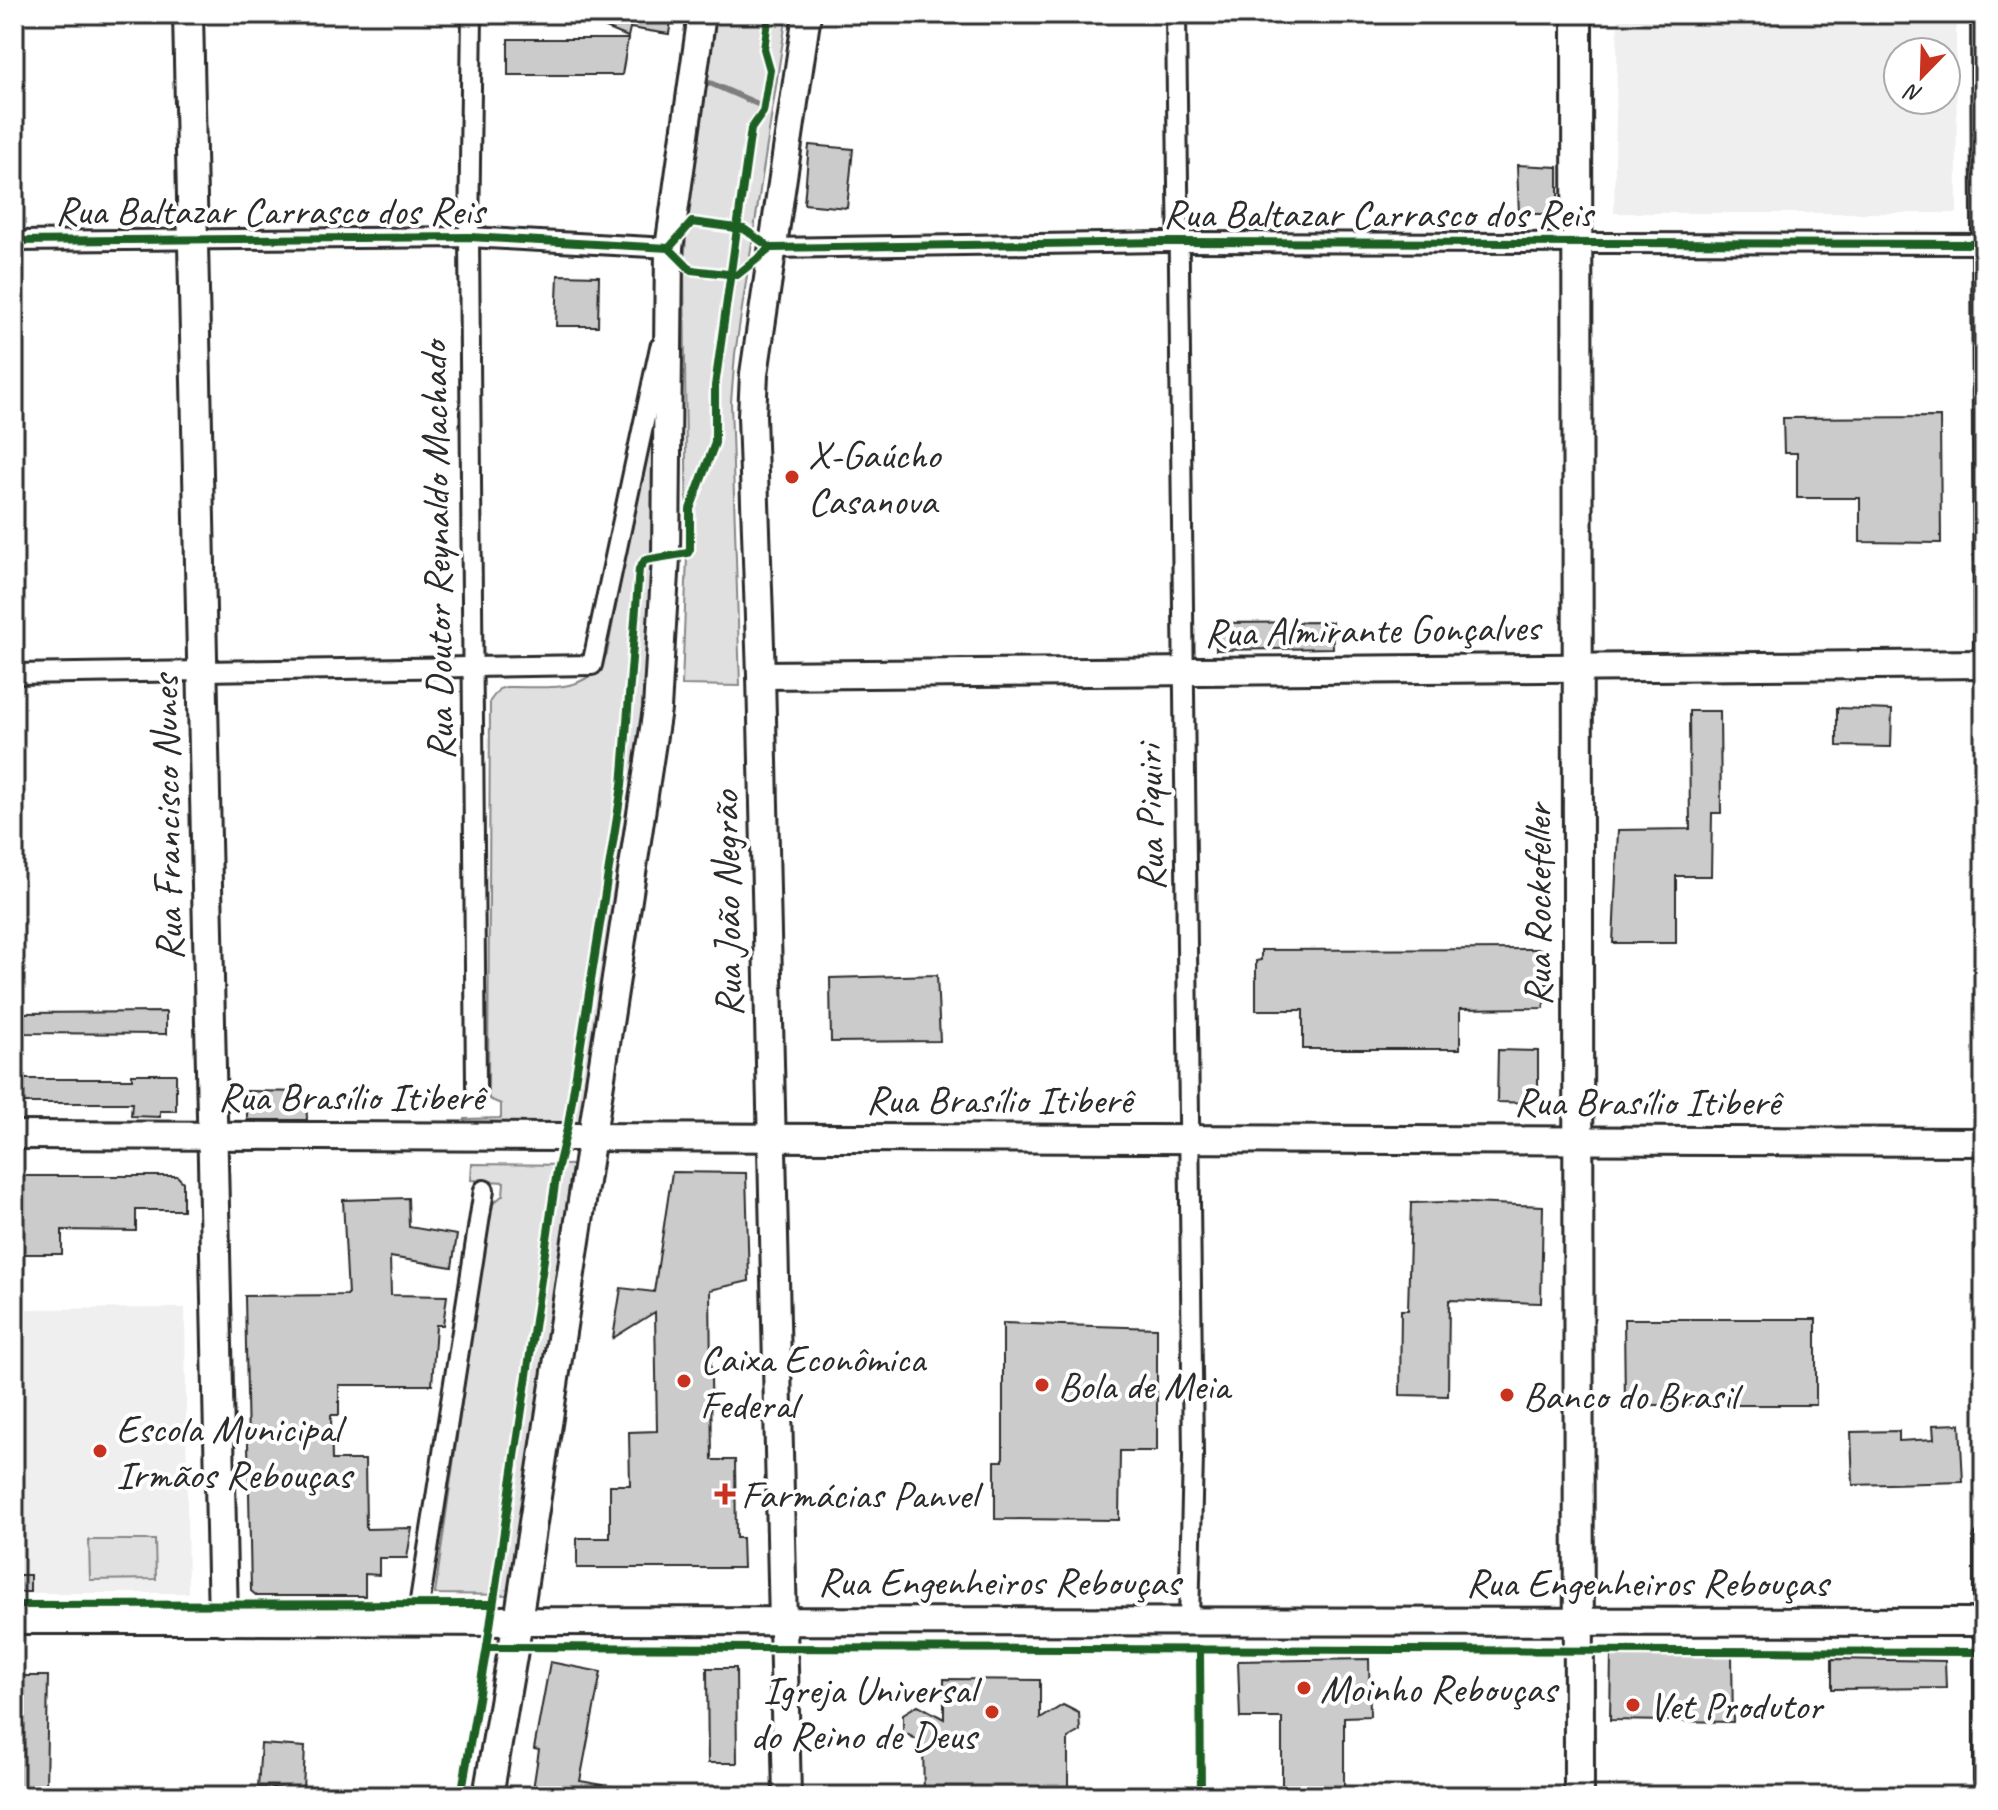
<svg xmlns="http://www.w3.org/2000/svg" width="1998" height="1810" font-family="Caveat,sans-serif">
<rect width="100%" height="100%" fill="#fff"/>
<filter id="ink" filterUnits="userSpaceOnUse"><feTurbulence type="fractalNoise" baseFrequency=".0125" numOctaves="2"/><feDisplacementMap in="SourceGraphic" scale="16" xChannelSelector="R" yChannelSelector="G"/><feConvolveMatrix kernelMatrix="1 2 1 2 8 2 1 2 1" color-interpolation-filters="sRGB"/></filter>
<g filter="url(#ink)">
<g fill="#efefef" fill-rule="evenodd">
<path d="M 1618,14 L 1956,14 L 1957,213 L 1614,213 ZM 1898,52 L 1946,52 L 1946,100 L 1898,100 Z"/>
<path d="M 185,1308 L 188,1593 L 14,1593 L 14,1309 Z"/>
</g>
<g fill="#e0e0e0" stroke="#868686" stroke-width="2">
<path d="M 713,14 L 787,14 L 735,354 L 731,402 L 740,686 L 682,685 L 687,557 L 684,265 L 692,154 Z"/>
<path d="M 655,415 L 659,418 L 651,710 L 581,1126 L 465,1133 L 465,1119 L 501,1118 L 501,1104 L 489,1099 L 488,1093 L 490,701 L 499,689 L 506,687 C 546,686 589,696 607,653 L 652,417 Z"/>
<path d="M 472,1164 L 576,1165 L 513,1595 L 435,1594 L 489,1207 L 503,1195 L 504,1182 L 471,1180 Z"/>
<path d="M 89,1540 L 155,1540 L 156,1579 L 90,1580 Z"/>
</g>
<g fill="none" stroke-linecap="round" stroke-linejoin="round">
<path stroke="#7e7e7e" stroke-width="6" d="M 710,83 L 760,105"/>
</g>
<g fill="#cbcbcb" stroke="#2b2b2b" stroke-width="2">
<path d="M 572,14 L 672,14 L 669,34 L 630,28 L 628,37 Z"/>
<path d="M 508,39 L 628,39 L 622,75 L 508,75 Z"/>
<path d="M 809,145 L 853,149 L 847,208 L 804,204 Z"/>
<path d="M 1517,165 L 1558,167 L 1558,214 L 1519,214 Z"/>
<path d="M 558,275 L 599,276 L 598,326 L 556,326 Z"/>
<path d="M 1940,417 L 1941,543 L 1860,542 L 1860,498 L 1797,498 L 1797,453 L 1784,453 L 1783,418 Z"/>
<path d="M 1332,622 L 1333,648 L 1216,650 L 1216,623 Z"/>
<path d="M 1837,708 L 1892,710 L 1891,747 L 1837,746 Z"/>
<path d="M 1689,711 L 1720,711 L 1721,813 L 1712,813 L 1711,876 L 1676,876 L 1676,943 L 1613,943 L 1618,830 L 1690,829 Z"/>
<path d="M 1549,949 L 1549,984 L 1544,984 L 1544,1008 L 1460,1009 L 1460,1049 L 1303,1049 L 1303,1010 L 1256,1010 L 1256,961 L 1261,960 L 1261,950 Z"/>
<path d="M 937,975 L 940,1041 L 831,1042 L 830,978 Z"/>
<path d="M 166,1012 L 166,1034 L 23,1033 L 22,1013 Z"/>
<path d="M 1498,1050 L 1538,1051 L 1538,1103 L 1497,1102 Z"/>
<path d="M 132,1074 L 176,1074 L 176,1111 L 160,1111 L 160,1117 L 131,1116 L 132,1103 L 14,1103 L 14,1079 L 132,1079 Z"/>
<path d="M 247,1091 L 306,1092 L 307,1120 L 247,1120 Z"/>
<path d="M 672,1172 L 746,1173 L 749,1281 L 710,1290 L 712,1460 L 735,1460 L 736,1538 L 742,1538 L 743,1568 L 577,1568 L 577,1538 L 610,1538 L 610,1485 L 630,1485 L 629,1432 L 657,1431 L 655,1312 L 613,1338 L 621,1288 L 654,1292 Z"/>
<path d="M 14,1176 L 177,1176 L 183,1182 L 183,1210 L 136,1210 L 136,1231 L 62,1230 L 62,1254 L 14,1254 Z"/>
<path d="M 408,1198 L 409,1227 L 457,1235 L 452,1267 L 390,1257 L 391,1295 L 447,1296 L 443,1325 L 436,1325 L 432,1385 L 339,1385 L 339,1415 L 331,1415 L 332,1460 L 365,1460 L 366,1529 L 412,1528 L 407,1558 L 379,1558 L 379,1575 L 365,1574 L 365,1596 L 257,1596 L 251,1591 L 245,1296 L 348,1295 L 343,1200 Z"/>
<path d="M 1446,1202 L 1543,1206 L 1541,1303 L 1449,1300 L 1448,1396 L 1400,1395 L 1401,1310 L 1408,1310 L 1411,1203 Z"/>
<path d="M 1624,1319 L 1816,1319 L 1816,1405 L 1625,1405 Z"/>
<path d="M 1003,1323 L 1157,1328 L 1157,1451 L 1120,1451 L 1119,1520 L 995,1519 L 995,1461 L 1003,1461 Z"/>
<path d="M 1960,1424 L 1963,1482 L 1853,1485 L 1851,1432 L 1899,1431 L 1899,1441 L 1934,1439 L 1933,1425 Z"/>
<rect x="14" y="1575" width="16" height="17"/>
<path d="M 1611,1653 L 1732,1656 L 1733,1722 L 1610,1720 Z"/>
<path d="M 1369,1659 L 1370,1716 L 1344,1717 L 1344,1796 L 1282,1796 L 1282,1718 L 1240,1718 L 1238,1661 Z"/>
<path d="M 1832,1659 L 1945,1661 L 1946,1688 L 1832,1689 Z"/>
<path d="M 550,1662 L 601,1672 L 580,1781 L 615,1787 L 614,1796 L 532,1796 L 539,1750 L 534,1749 Z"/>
<path d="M 707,1668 L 736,1668 L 737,1763 L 708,1763 Z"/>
<path d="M 14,1676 L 48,1676 L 46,1788 L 14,1787 Z"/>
<path d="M 944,1679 L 1040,1680 L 1040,1719 L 1063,1705 L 1079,1713 L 1080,1731 L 1068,1738 L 1068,1796 L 924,1796 L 923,1743 L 903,1732 L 903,1714 L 918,1705 L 944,1719 Z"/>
<path d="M 261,1744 L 305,1747 L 303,1790 L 258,1787 Z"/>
</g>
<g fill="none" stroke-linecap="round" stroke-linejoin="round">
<g stroke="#2b2b2b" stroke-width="24">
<g id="street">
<path d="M 472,14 L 469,237 L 476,1087"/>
<path d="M 1176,14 L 1193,1456 L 1189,1621"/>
<path d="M 1981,14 L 1984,658"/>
<path d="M 14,241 L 469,237 L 669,248"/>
<path d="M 771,248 L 1165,242 L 1984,244"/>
<path d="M 14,674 L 592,665 L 660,347"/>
<path d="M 1984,1540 L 1984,1779"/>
<path d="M 417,1620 L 484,1190"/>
</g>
</g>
<g stroke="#2b2b2b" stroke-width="32">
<g id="secondary">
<path d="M 702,14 L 669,248 L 666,557 L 657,709 L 518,1621 L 1984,1622"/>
<path d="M 761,675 L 1984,664"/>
<path d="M 14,1135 L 1984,1142"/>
<path d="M 14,1620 L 223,1620"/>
<path d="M 787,1796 L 761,675 L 752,416 L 754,374 L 807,14"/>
</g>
</g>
<g stroke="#2b2b2b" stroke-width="34">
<g id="primary">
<path d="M 188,14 L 223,1620 L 518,1621 L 488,1796"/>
<path d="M 1577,14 L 1579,1796"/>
</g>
</g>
<use href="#street" stroke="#fff" stroke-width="18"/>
<use href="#secondary" stroke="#fff" stroke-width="26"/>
<use href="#primary" stroke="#fff" stroke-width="28"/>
<g stroke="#fff" stroke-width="13">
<g id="cycleway">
<path d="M 14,241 L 469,237 L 669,248"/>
<path d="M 669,248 L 691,270 L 737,275 L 771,248"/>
<path d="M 669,248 L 692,222 L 744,229 L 771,248"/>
<path d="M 771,248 L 1165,242 L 1984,244"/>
<path d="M 14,1605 L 492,1604"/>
<path d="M 487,1647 L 1984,1652"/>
<path d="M 1200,1649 L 1201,1796"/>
<path d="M 461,1796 L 487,1647 L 557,1171 L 568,1125 L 622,786 L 639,569 L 645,560 L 688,553 L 690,549 L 690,509 L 715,443 L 715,386 L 751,129 L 763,112 L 770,70 L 764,49 L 769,14"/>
</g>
</g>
<use href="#cycleway" stroke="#1b5e20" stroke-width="8"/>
</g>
</g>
<g fill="#c8321e" stroke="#fff" stroke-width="3">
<circle cx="792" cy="477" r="8"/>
<circle cx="684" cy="1381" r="8"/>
<circle cx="1042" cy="1385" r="8"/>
<circle cx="1507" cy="1395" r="8"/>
<circle cx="100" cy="1451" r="8"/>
<path d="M721 1482h8v8h8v8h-8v8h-8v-8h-8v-8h8z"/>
<circle cx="1304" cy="1688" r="8"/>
<circle cx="1633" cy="1705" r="8"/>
<circle cx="992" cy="1712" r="8"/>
</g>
<g text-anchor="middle" stroke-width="8" stroke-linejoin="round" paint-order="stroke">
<g font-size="40" fill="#2b2b2b" stroke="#fff">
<text x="270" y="224">Rua Baltazar Carrasco dos Reis</text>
<text x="1378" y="227">Rua Baltazar Carrasco dos Reis</text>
<text transform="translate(436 551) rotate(-91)" y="14">Rua Doutor Reynaldo Machado</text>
<text transform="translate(1372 629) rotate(-1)" y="14">Rua Almirante Gonçalves</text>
<text transform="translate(166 818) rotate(-91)" y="14">Rua Francisco Nunes</text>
<text transform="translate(1149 818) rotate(-91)" y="14">Rua Piquiri</text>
<text transform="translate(726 904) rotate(-91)" y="14">Rua João Negrão</text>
<text transform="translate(1537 905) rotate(-90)" y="14">Rua Rockefeller</text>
<text x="351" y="1110">Rua Brasílio Itiberê</text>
<text x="999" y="1113">Rua Brasílio Itiberê</text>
<text x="1647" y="1115">Rua Brasílio Itiberê</text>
<text x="999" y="1595">Rua Engenheiros Rebouças</text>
<text x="1647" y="1596">Rua Engenheiros Rebouças</text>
</g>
<g font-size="40" fill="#2b2b2b" stroke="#fff" text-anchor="start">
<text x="808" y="468">X-Gaúcho<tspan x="808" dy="46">Casanova</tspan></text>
<text x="700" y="1372">Caixa Econômica<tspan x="700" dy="46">Federal</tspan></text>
<text x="1058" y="1399">Bola de Meia</text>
<text x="1523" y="1409">Banco do Brasil</text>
<text x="116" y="1442">Escola Municipal<tspan x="116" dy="46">Irmãos Rebouças</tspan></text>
<text x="741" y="1508">Farmácias Panvel</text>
<text x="1320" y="1702">Moinho Rebouças</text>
<text x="976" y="1703" text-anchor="end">Igreja Universal<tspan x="976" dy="46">do Reino de Deus</tspan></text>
<text x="1649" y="1719">Vet Produtor</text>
</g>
</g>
<rect width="1998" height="1810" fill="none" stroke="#fff" stroke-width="48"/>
<rect x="24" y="24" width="1950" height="1762" fill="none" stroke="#2b2b2b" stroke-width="3" filter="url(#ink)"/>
<g transform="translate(1922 76) rotate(203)"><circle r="38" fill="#ffffff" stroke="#aaaaaa" stroke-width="2"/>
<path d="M0-6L14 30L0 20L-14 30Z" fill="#c8321e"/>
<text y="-12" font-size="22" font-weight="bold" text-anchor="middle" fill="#2b2b2b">N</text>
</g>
</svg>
